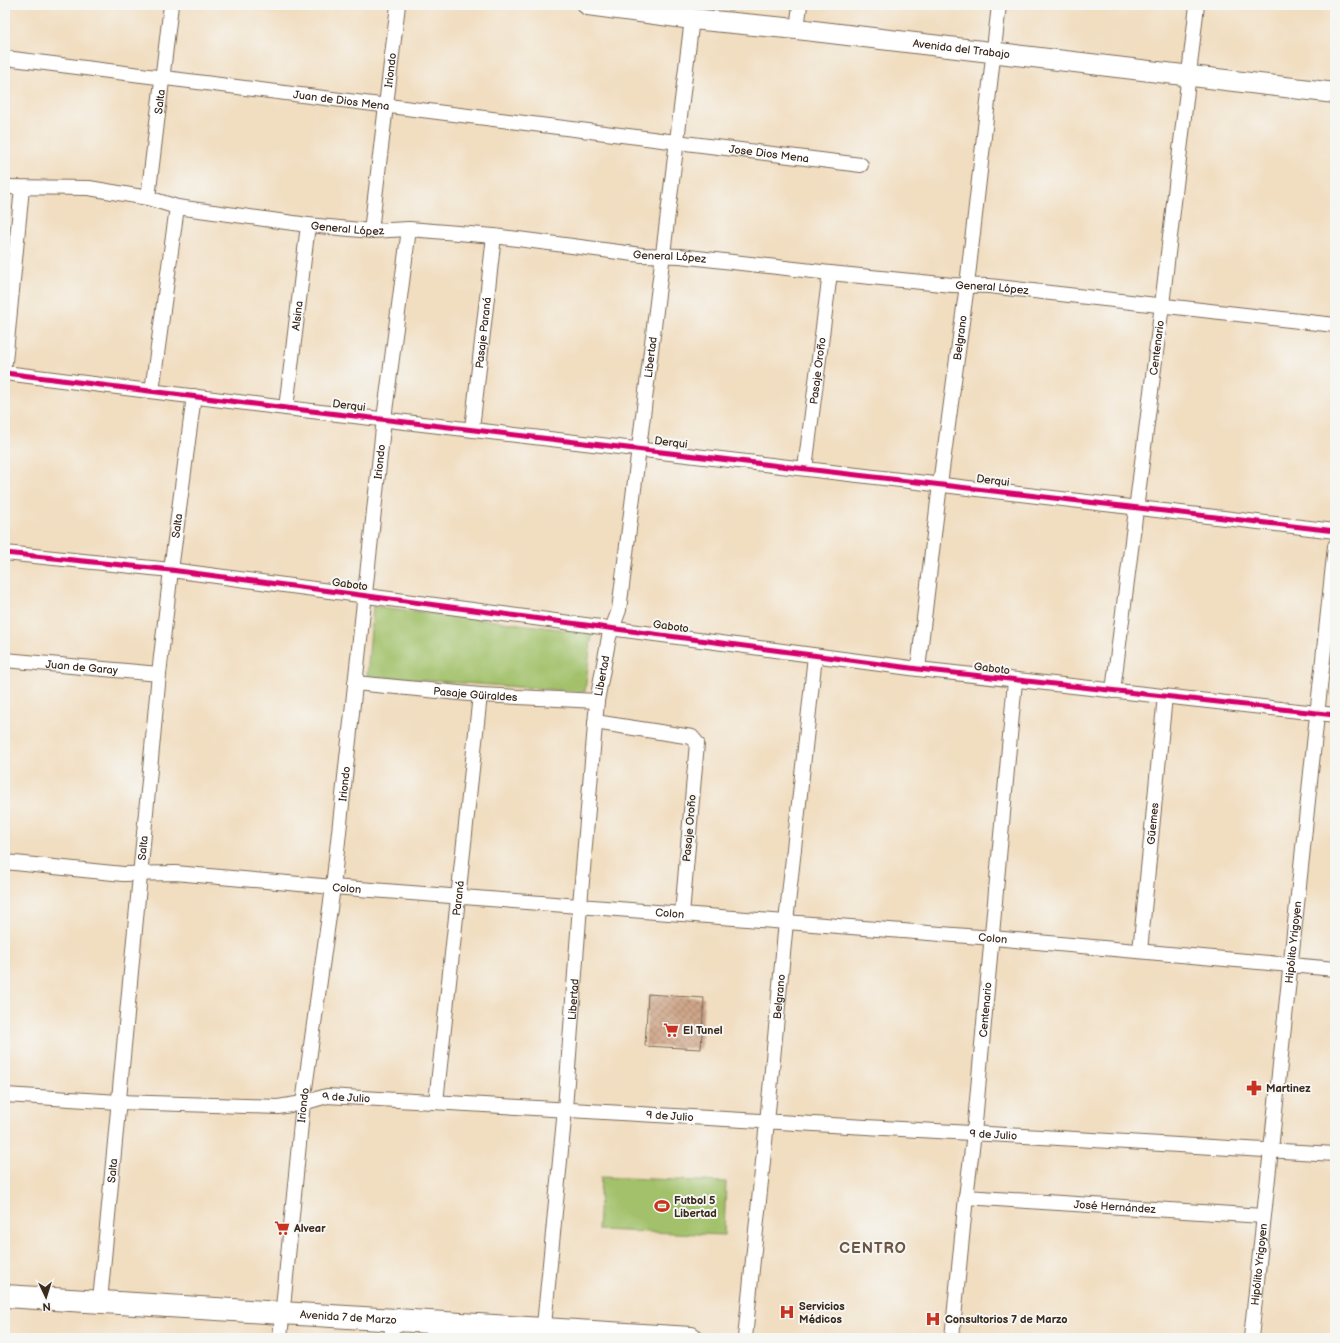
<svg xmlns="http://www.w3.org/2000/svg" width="1340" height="1343" font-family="'Balsamiq Sans',sans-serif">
<defs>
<pattern id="building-cross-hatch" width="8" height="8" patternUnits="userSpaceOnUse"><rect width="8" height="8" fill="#cfa689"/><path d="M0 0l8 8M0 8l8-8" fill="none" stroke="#a9876f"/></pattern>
</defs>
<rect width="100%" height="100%" fill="#f6f6f2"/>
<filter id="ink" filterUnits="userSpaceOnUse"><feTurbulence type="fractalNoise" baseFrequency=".025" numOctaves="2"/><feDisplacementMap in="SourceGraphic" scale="8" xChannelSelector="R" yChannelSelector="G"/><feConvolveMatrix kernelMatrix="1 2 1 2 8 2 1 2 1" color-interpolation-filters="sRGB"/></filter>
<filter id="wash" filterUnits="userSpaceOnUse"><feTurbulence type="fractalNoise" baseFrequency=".012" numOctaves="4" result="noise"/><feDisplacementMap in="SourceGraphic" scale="16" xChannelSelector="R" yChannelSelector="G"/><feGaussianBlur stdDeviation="0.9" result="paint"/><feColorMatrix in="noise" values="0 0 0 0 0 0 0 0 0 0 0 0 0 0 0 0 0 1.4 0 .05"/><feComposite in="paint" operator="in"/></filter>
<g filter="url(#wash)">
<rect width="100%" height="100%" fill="#f1ddbf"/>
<g fill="#a2c16a" stroke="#6e7644">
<path d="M 373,606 L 592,633 L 585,692 L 367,676 Z"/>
<path d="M 601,1177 L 726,1182 L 724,1235 L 598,1230 Z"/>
</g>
<g id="blocks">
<path fill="url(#building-cross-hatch)" d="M 648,994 L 704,998 L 701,1049 L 645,1046 Z"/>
</g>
</g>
<g filter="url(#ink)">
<use href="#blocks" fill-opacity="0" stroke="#7b6956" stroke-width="1"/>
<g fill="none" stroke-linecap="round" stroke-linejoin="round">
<g stroke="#7b6956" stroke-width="16">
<g id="street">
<path d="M 797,29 L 800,5"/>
<path id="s1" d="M 5,58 L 861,165"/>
<path id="s2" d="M 5,187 L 89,188 L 148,198 L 177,207 L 308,225 L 371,231 L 409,229 L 494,236 L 642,255 L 680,256 L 830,273 L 952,285 L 989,286 L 1335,325"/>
<path id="s3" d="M 148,198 L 171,5"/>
<path id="s4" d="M 371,231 L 398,5"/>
<path d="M 5,362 L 22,188"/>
<path d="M 5,373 L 286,408 L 1335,531"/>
<path d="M 152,391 L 177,207"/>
<path id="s5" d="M 286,408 L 308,225"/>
<path id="s6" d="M 472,429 L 494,236"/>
<path id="s7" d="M 805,468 L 830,273"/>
<path d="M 5,553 L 171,570 L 918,669 L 1335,715"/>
<path id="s8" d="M 5,660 L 159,674"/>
<path id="s9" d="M 918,669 L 940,484 L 967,285 L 999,5"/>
<path id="s10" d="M 355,683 L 480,695 L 597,701"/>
<path id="s11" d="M 1113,691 L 1162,305 L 1197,5"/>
<path d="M 595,722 L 692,737 L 697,743 L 682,914"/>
<path id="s12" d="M 5,862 L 123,874 L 175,873 L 333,887 L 993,938 L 1335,969"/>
<path id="s13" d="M 1140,951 L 1165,696"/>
<path id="s14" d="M 5,1095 L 119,1102 L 278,1107 L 303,1103 L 327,1096 L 1335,1154"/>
<path id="s15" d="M 436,1102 L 480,695"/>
<path id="s16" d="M 966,1197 L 1263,1216"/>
<path id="s17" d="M 100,1301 L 159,674 L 171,570 L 194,396"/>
<path id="s18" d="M 543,1336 L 565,1109 L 580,905 L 597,701 L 609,637 L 619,610 L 692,19"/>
<path id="s19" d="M 280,1338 L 303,1103 L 333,887 L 384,419 L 409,229"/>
<path d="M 391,1338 L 393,1320"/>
<path id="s20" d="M 745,1338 L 767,1122 L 786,922 L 815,656"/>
<path id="s21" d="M 952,1338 L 966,1197 L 974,1133 L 1015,681"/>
<path id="s22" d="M 1251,1338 L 1335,546"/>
</g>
</g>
<g stroke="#7b6956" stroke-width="22">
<g id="secondary">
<path id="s23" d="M 588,5 L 692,19 L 797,29 L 1335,93"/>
</g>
</g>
<g stroke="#7b6956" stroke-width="24">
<g id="primary">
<path id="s24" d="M 5,1296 L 691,1338"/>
</g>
</g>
<use href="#street" stroke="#fff" stroke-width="14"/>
<use href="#secondary" stroke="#fff" stroke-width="20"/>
<use href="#primary" stroke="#fff" stroke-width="22"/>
<g stroke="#f6f6f2" stroke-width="8">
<g id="cycleway">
<path d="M 5,373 L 286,408 L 1335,531"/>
<path d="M 5,553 L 171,570 L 918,669 L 1335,715"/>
</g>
</g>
<use href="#cycleway" stroke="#d6006c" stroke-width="5"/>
</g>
</g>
<defs>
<g id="supermarket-bare" transform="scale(1.2)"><path d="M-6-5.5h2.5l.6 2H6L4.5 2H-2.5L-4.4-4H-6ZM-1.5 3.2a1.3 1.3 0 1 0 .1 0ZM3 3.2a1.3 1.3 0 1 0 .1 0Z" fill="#c8321e" stroke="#f6f6f2" stroke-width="2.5" paint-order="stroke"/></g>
<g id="pharmacy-bare" transform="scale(1.2)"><path d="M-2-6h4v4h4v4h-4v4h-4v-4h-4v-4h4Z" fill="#c8321e" stroke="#f6f6f2" stroke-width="2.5" paint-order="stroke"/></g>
<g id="stadium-bare" transform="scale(1.2)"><path d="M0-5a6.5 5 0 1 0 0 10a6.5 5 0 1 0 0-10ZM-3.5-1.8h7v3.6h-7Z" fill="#c8321e" stroke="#f6f6f2" stroke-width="2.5" paint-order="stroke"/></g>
<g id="hospital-bare" transform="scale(1.2)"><path d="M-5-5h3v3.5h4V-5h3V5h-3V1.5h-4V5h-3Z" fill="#c8321e" stroke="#f6f6f2" stroke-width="2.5" paint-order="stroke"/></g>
</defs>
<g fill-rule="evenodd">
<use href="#supermarket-bare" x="671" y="1030"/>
<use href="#pharmacy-bare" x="1254" y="1088"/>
<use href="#stadium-bare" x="662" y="1206"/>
<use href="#supermarket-bare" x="282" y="1228"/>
<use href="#hospital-bare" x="787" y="1312"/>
<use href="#hospital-bare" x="933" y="1319"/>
</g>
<g text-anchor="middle" stroke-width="4" stroke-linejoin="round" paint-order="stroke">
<g font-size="11" fill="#3b2a1e" stroke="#f6f6f2">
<text dy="4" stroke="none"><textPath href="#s23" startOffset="376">Avenida del Trabajo</textPath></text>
<text dy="4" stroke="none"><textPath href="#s4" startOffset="162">Iriondo</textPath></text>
<text dy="4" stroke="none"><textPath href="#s1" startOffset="339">Juan de Dios Mena</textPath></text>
<text dy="4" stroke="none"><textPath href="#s3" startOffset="97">Salta</textPath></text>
<text dy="4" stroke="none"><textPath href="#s1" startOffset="770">Jose Dios Mena</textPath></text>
<text dy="4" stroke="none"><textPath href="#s2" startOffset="346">General López</textPath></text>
<text dy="4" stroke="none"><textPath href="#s2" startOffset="670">General López</textPath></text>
<text dy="4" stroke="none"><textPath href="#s2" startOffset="994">General López</textPath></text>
<text dy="4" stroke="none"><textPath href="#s5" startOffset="93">Alsina</textPath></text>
<text dy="4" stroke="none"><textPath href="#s6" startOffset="97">Pasaje Paraná</textPath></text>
<text dy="4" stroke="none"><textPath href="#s9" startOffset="334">Belgrano</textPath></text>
<text dy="4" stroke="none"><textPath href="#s11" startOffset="346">Centenario</textPath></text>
<text dy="4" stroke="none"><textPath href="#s18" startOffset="986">Libertad</textPath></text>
<text dy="4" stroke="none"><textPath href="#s7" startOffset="98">Pasaje Oroño</textPath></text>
<text transform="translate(349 405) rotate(7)" y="4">Derqui</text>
<text transform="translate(671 442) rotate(7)" y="4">Derqui</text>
<text dy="4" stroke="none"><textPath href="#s19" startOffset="882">Iriondo</textPath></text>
<text transform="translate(993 480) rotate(7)" y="4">Derqui</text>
<text dy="4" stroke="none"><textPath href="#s17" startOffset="779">Salta</textPath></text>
<text transform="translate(350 584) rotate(8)" y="4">Gaboto</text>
<text transform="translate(671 626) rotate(8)" y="4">Gaboto</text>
<text dy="4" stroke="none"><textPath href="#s8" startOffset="77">Juan de Garay</textPath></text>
<text transform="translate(992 668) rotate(7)" y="4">Gaboto</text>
<text dy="4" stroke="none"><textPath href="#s18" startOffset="663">Libertad</textPath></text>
<text dy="4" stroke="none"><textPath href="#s10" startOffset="121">Pasaje Güiraldes</textPath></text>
<text dy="4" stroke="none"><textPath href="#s19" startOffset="558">Iriondo</textPath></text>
<text dy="4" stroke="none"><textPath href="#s13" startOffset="128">Güemes</textPath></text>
<text transform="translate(689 828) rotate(-85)" y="4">Pasaje Oroño</text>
<text dy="4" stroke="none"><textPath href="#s17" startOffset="455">Salta</textPath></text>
<text dy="4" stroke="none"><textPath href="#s12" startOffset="343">Colon</textPath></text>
<text dy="4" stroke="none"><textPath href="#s15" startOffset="205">Paraná</textPath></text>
<text dy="4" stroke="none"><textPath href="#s12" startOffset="667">Colon</textPath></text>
<text dy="4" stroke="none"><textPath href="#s12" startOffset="991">Colon</textPath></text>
<text dy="4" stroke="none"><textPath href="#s22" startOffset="398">Hipólito Yrigoyen</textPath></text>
<text dy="4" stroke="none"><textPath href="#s20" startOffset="343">Belgrano</textPath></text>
<text dy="4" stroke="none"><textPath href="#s18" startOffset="338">Libertad</textPath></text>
<text dy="4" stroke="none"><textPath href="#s21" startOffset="330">Centenario</textPath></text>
<text dy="4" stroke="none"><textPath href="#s14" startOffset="343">9 de Julio</textPath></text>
<text dy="4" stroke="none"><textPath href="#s19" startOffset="234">Iriondo</textPath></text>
<text dy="4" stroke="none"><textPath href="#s14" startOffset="667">9 de Julio</textPath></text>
<text dy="4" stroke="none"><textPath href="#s14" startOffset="991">9 de Julio</textPath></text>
<text dy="4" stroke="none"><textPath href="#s17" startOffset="131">Salta</textPath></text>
<text dy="4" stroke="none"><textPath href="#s16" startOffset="149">José Hernández</textPath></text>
<text dy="4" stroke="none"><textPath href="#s22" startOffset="74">Hipólito Yrigoyen</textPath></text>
<text dy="4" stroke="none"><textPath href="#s24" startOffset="344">Avenida 7 de Marzo</textPath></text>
</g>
<g font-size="11" font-weight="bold" fill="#3b2a1e" stroke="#f6f6f2" text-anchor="start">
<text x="683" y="1034">El Tunel</text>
<text x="1266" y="1092">Martinez</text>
<text x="674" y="1204">Futbol 5<tspan x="674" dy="13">Libertad</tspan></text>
<text x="294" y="1232">Alvear</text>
<text x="799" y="1310">Servicios<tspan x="799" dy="13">Médicos</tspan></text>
<text x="945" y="1323">Consultorios 7 de Marzo</text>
</g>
<g font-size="15" font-weight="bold" letter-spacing="1" fill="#6f5543" stroke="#f6f6f2">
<text x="873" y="1253">CENTRO</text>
</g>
</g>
<rect width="1340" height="1343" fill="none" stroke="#f6f6f2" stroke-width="20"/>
<g transform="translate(46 1297) rotate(176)" stroke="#f6f6f2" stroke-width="3" paint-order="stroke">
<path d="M0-3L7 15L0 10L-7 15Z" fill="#3b2a1e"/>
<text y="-6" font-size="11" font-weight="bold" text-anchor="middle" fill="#3b2a1e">N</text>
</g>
</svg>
